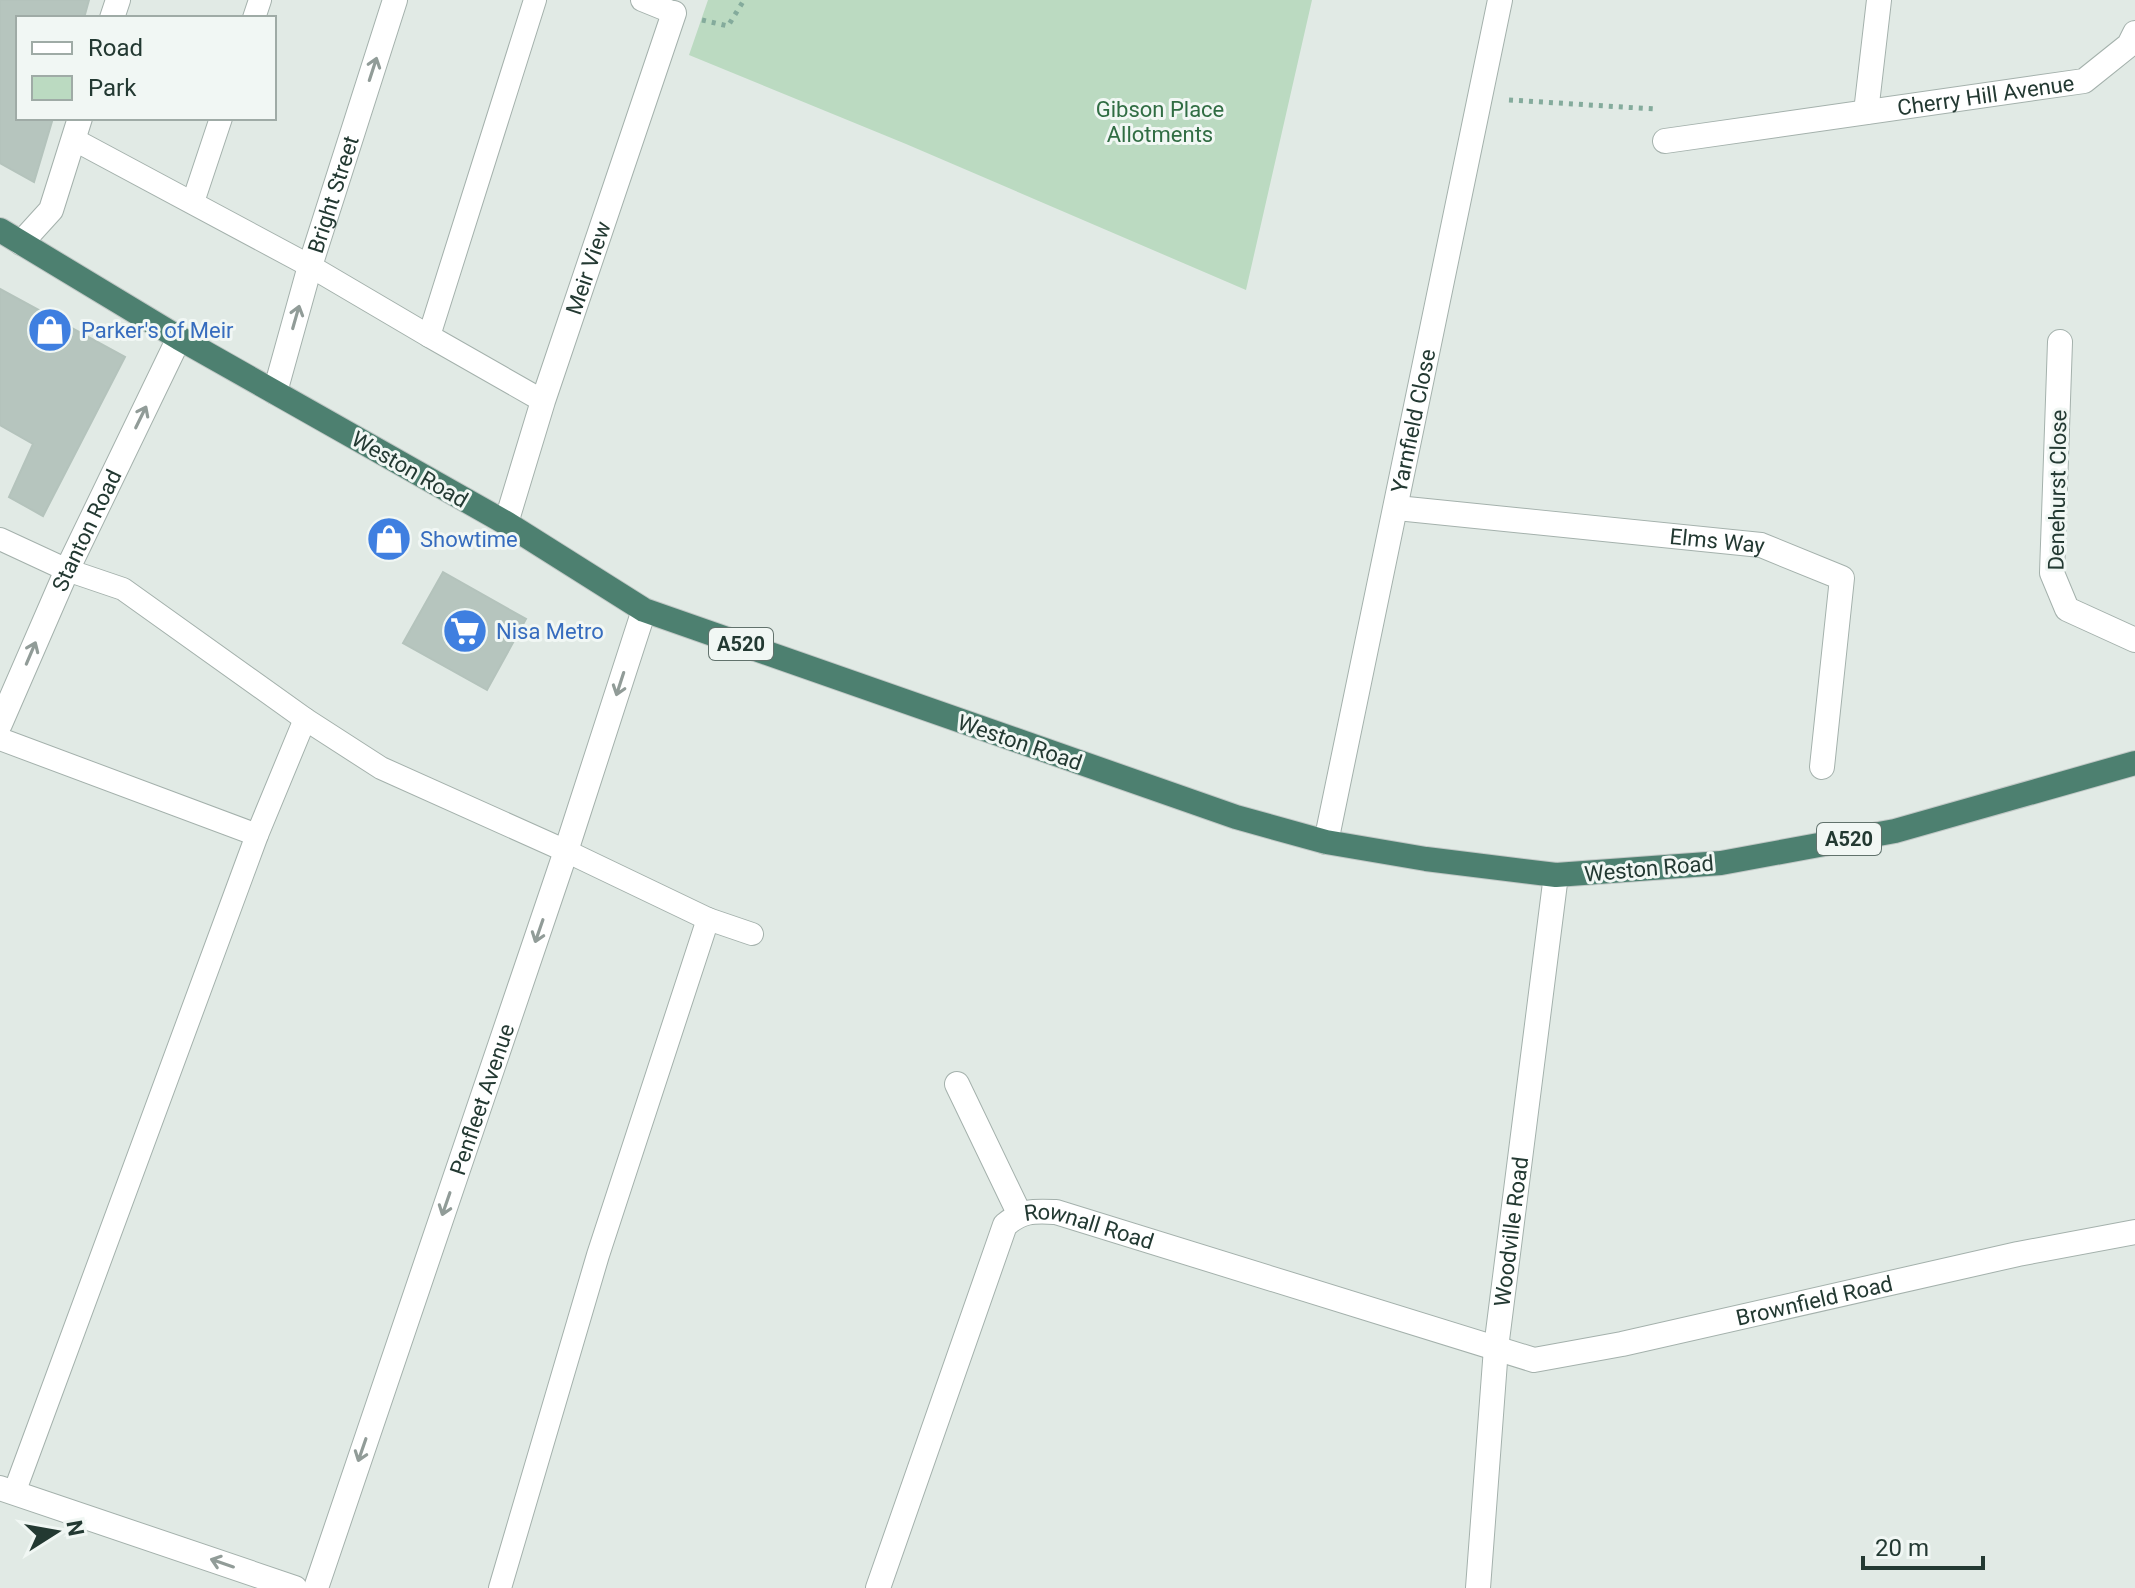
<svg xmlns="http://www.w3.org/2000/svg" width="2135" height="1588" font-family="Roboto,sans-serif">
<rect width="100%" height="100%" fill="#e1eae5"/>
<path fill="#bbdac1" d="M 708,0 L 1312,0 L 1246,290 L 906,144 L 689,55 Z"/>
<g fill="#b6c5be" stroke="#b4c3bc" stroke-width="2">
<path d="M 0,0 L 89,0 L 84,18 L 18,18 L 18,118 L 53,118 L 34,182 L 0,163 Z"/>
<path d="M 0,289 L 125,357 L 43,516 L 9,497 L 33,444 L 0,425 Z"/>
<path d="M 443,572 L 526,619 L 487,690 L 403,643 Z"/>
</g>
<g fill="none" stroke-linecap="round" stroke-linejoin="round">
<g stroke="#a4b1ac" stroke-width="24">
<g id="service">
<path d="M 535,0 L 429,336 L 543,401"/>
<path d="M 642,0 L 674,13"/>
<path d="M 254,18 L 260,0"/>
<path d="M 73,139 L 310,266 L 429,336"/>
<path d="M 193,202 L 221,118"/>
<path d="M 0,539 L 67,570 L 123,589 L 305,719 L 381,768 L 566,851 L 708,919 L 752,934"/>
<path d="M 0,739 L 257,835"/>
<path d="M 14,1493 L 257,835 L 305,719"/>
<path d="M 500,1588 L 598,1255 L 708,919"/>
</g>
</g>
<g stroke="#a4b1ac" stroke-width="26">
<g id="minor">
<path d="M 112,18 L 118,0"/>
<path d="M 1866,112 L 1879,0"/>
<path id="s1" d="M 1665,141 L 2084,81 L 2129,45 L 2135,33"/>
<path d="M 21,243 L 51,210 L 80,118"/>
<path d="M 2060,342 L 2052,573 L 2067,609 L 2135,640"/>
<path id="s2" d="M 275,392 L 310,266 L 395,0"/>
<path id="s3" d="M 1397,508 L 1761,545 L 1842,578 L 1822,767"/>
<path id="s4" d="M 506,523 L 543,401 L 674,13"/>
<path id="s5" d="M 0,724 L 67,570 L 179,338"/>
<path id="s6" d="M 1326,842 L 1500,0"/>
<path d="M 957,1084 L 1019,1213"/>
<path d="M 0,1488 L 295,1588"/>
<path id="s7" d="M 316,1588 L 566,851 L 644,610"/>
<path id="s8" d="M 878,1588 L 1005,1225 C 1023,1210 1033,1211 1056,1212 L 1534,1360 L 1622,1344 L 2018,1254 L 2135,1232"/>
<path id="s9" d="M 1478,1588 L 1496,1348 L 1556,875"/>
</g>
</g>
<g stroke="#c1c8c6" stroke-width="26">
<path id="trunk" d="M 0,230 L 179,338 L 506,523 L 644,610 L 1236,817 L 1326,842 L 1426,859 L 1556,875 L 1721,863 L 1895,831 L 2135,763"/>
</g>
<g stroke="#84ab9c" stroke-width="5" stroke-dasharray="4 6" stroke-linecap="butt">
<path d="M 702,20 L 728,26 L 744,0"/>
<path d="M 1509,100 L 1655,109"/>
</g>
<use href="#service" stroke="#fff" stroke-width="22"/>
<use href="#minor" stroke="#fff" stroke-width="24"/>
<use href="#trunk" stroke="#4d8070" stroke-width="24"/>
</g>
<defs><path id="oneway-shaft" d="M-6 0H5M1.5-3L5.5 0L1.5 3" fill="none" stroke-width="1.6" stroke-linecap="round" stroke-linejoin="round" transform="scale(2)"/></defs>
<g stroke="#919c98">
<use href="#oneway-shaft" transform="translate(373 69) rotate(-72)"/>
<use href="#oneway-shaft" transform="translate(296 317) rotate(-74)"/>
<use href="#oneway-shaft" transform="translate(141 417) rotate(-64)"/>
<use href="#oneway-shaft" transform="translate(31 653) rotate(-67)"/>
<use href="#oneway-shaft" transform="translate(620 684) rotate(108)"/>
<use href="#oneway-shaft" transform="translate(539 931) rotate(109)"/>
<use href="#oneway-shaft" transform="translate(446 1204) rotate(109)"/>
<use href="#oneway-shaft" transform="translate(362 1450) rotate(109)"/>
<use href="#oneway-shaft" transform="translate(222 1563) rotate(-161)"/>
</g>
<defs>
<g id="shop-disc" transform="scale(2.3)"><circle r="9.5" fill="#3f7fe0" stroke="#f1f7f4"/><path d="M-5-2.5h2.3a2.7 3.5 0 0 1 5.4 0H5L5.5 6h-11ZM-1.5-2.5h3a1.5 2.3 0 0 0-3 0Z" fill="#fff"/></g>
<g id="supermarket-disc" transform="scale(2.3)"><circle r="9.5" fill="#3f7fe0" stroke="#f1f7f4"/><path d="M-6-5.5h2.5l.6 2H6L4.5 2H-2.5L-4.4-4H-6ZM-1.5 3.2a1.3 1.3 0 1 0 .1 0ZM3 3.2a1.3 1.3 0 1 0 .1 0Z" fill="#fff"/></g>
</defs>
<g fill-rule="evenodd">
<use href="#shop-disc" x="50" y="330"/>
<use href="#shop-disc" x="389" y="539"/>
<use href="#supermarket-disc" x="465" y="631"/>
</g>
<g text-anchor="middle" stroke-width="6" stroke-linejoin="round" paint-order="stroke">
<g fill="#f1f7f4" stroke="#61726c" stroke-width="2">
<rect x="709" y="628" width="64" height="32" rx="6"/>
<rect x="1817" y="823" width="64" height="32" rx="6"/>
</g>
<g font-size="20" font-weight="bold" fill="#233932">
<text x="741" y="651">A520</text>
<text x="1849" y="846">A520</text>
</g>
<g font-size="22" fill="#233932" stroke="#f1f7f4">
<text dy="8" stroke="none"><textPath href="#s1" startOffset="324">Cherry Hill Avenue</textPath></text>
<text dy="8" stroke="none"><textPath href="#s2" startOffset="206">Bright Street</textPath></text>
<text dy="8" stroke="none"><textPath href="#s4" startOffset="268">Meir View</textPath></text>
<text dy="8" stroke="none"><textPath href="#s6" startOffset="430">Yarnfield Close</textPath></text>
<text transform="translate(410 469) rotate(30)" y="8">Weston Road</text>
<text transform="translate(2057 490) rotate(-89)" y="8">Denehurst Close</text>
<text dy="8" stroke="none"><textPath href="#s5" startOffset="212">Stanton Road</textPath></text>
<text dy="8" stroke="none"><textPath href="#s3" startOffset="322">Elms Way</textPath></text>
<text transform="translate(1020 742) rotate(19)" y="8">Weston Road</text>
<text transform="translate(1649 868) rotate(-5)" y="8">Weston Road</text>
<text dy="8" stroke="none"><textPath href="#s7" startOffset="516">Penfleet Avenue</textPath></text>
<text dy="8" stroke="none"><textPath href="#s8" startOffset="474">Rownall Road</textPath></text>
<text dy="8" stroke="none"><textPath href="#s9" startOffset="358">Woodville Road</textPath></text>
<text dy="8" stroke="none"><textPath href="#s8" startOffset="1226">Brownfield Road</textPath></text>
</g>
<g font-size="22" fill="#306d43" stroke="#f1f7f4">
<text x="1160" y="117">Gibson Place<tspan x="1160" dy="25">Allotments</tspan></text>
</g>
<g font-size="22" fill="#366cbe" stroke="#f1f7f4" text-anchor="start">
<text x="81" y="338">Parker's of Meir</text>
<text x="420" y="547">Showtime</text>
<text x="496" y="639">Nisa Metro</text>
</g>
</g>
<rect x="16" y="16" width="260" height="104" fill="#f1f7f4" stroke="#9faba6" stroke-width="2"/>
<rect x="32" y="42" width="40" height="12" fill="#ffffff" stroke="#9faba6" stroke-width="2"/>
<text x="88" y="56" font-size="24" fill="#233932">Road</text>
<rect x="32" y="76" width="40" height="24" fill="#bbdac1" stroke="#9faba6" stroke-width="2"/>
<text x="88" y="96" font-size="24" fill="#233932">Park</text>
<g transform="translate(56 1532) rotate(79)" stroke="#f1f7f4" stroke-width="6" paint-order="stroke">
<path d="M0-6L14 30L0 20L-14 30Z" fill="#233932"/>
<text y="-12" font-size="22" font-weight="bold" text-anchor="middle" fill="#233932">N</text>
</g>
<path d="M1863 1556v12h120v-12" fill="none" stroke="#233932" stroke-width="4"/>
<text x="1875" y="1556" font-size="24" fill="#233932" stroke="#f1f7f4" stroke-width="6" paint-order="stroke">20 m</text>
</svg>
